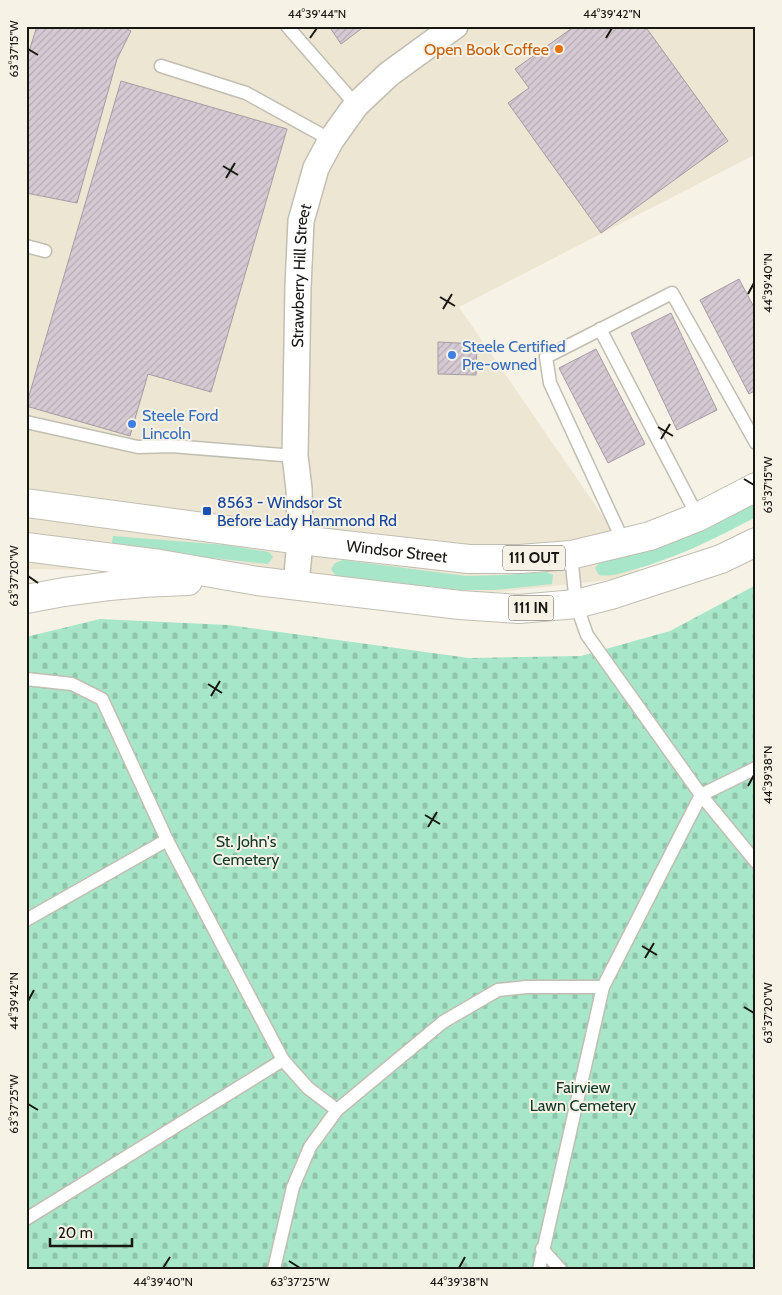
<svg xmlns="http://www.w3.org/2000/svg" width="782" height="1295" font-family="Cabin,sans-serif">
<defs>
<pattern id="cemetery-stones" width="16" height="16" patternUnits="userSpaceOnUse" patternTransform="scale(1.25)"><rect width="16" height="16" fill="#a7e6c8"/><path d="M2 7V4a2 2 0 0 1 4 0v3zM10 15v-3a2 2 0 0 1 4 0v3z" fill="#8fc5ab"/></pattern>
<pattern id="building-hatch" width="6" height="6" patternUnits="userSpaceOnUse" patternTransform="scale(1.25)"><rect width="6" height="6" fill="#d5cad3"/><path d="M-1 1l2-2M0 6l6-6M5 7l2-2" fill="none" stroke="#b6adb4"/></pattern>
</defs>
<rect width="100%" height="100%" fill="#f6f2e6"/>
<path fill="#ede6d3" d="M 26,26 L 756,26 L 756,154 L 459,307 L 644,576 L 472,595 L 206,572 L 26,569 Z"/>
<g fill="#a7e6c8">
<path d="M 756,501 L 756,517 C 716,538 677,558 632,570 C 621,573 611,577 599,575 L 595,568 L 600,562 Z"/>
<path d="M 113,536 L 226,545 L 269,552 L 273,557 L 268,564 L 111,547 Z"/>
<path d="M 343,560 L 466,576 L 504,575 L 546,572 L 553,575 L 552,584 L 495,590 L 460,590 L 336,576 L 331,569 L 335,563 Z"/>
</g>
<path fill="url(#cemetery-stones)" d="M 756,585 L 756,1269 L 26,1269 L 26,637 L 100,619 L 228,625 L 469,658 L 581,656 L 670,631 Z"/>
<g fill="url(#building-hatch)" stroke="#a69ca4">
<path d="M 37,26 L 121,26 L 131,31 L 117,59 L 77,203 L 26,193 L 26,61 Z"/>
<path d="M 329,26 L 365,26 L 341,44 Z"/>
<path d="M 575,26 L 645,26 L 728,141 L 601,233 L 508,103 L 529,88 L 515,69 Z"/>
<path d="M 121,81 L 287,129 L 211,392 L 148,374 L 130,436 L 26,406 Z"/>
<path d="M 739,279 L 756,311 L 756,390 L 749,394 L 700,300 Z"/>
<path d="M 671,313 L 717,410 L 677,430 L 631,333 Z"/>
<path d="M 438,342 L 477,344 L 476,375 L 438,374 Z"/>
<path d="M 596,349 L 645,444 L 608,463 L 559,368 Z"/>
</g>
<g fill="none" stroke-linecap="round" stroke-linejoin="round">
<g stroke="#c1beb2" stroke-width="15">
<g id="lane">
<path d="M 287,26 L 356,105"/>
<path d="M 161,66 L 246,93 L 331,140"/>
<path d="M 26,246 L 45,251"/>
<path d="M 600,329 L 698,517"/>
<path d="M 26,422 L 138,447 L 171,446 L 295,456"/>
<path d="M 624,543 L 550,383 L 546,357 L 672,293 L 756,443"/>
<path d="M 26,679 L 72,684 L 102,699 L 167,840 L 283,1060 L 26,1219"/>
<path d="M 756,768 L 701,795 L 756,862"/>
<path d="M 26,920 L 167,840"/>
<path d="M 283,1060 L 308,1088 L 337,1110"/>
<path d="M 542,1249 L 560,1269"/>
<path d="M 274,1269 L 293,1187 L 310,1147 L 337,1110 L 443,1022 L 498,990 L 526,987 L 603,987"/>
<path d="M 539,1269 L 603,987 L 701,795 L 587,635 L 576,604 L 571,555"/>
</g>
</g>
<g stroke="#c1beb2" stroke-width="28">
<g id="street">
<path id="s1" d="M 296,586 L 300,540 L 299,489 L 295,456 L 298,287 L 301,221 L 316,168 L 331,140 L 356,105 L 389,74 L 455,26"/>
</g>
</g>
<g stroke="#c1beb2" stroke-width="30">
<g id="primary">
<path id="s2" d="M 26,503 L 300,540 L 469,559 L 520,559 L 571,555 L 650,536 L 698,517 L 756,487"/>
<path d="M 26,547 L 160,564 L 257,581 L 460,605 L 519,609 L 576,604 L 611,595 L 721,559 L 756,542"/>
<path d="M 26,599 C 80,588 134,582 188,581"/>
</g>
</g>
<use href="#lane" stroke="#fff" stroke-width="12"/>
<use href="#street" stroke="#fff" stroke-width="25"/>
<use href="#primary" stroke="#fff" stroke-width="28"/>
</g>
<path fill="none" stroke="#181712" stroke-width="2" d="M 310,38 L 317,28M 606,38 L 612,28M 28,49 L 38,55M 223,166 L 238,175M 226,178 L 235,163M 748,294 L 754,283M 440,297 L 455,306M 443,309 L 452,294M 658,427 L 673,436M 661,439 L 670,424M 744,479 L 754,485M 28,576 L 38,583M 208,684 L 222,693M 211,696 L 220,681M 748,786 L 754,775M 425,815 L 440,824M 428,827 L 437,812M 642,946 L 657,955M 645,958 L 654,943M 28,1001 L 34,990M 744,1007 L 754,1013M 28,1104 L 38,1110M 289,1261 L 300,1268M 163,1268 L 170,1257M 459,1268 L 465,1257"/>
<circle fill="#e8710a" stroke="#f6f2e6" stroke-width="2" cx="559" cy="49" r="5"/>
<g fill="#3f7fe0" stroke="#f6f2e6" stroke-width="2">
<circle cx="452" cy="355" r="5"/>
<circle cx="132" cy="424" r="5"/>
</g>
<rect fill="#1a4fb4" stroke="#f6f2e6" stroke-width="2" x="202" y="506" width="10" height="10" rx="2.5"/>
<g text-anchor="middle" stroke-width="4" stroke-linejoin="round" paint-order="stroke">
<g fill="#f6f2e6" stroke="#5b5952" stroke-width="1">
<rect x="503" y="545.5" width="62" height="25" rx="4"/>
<rect x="508.5" y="595.5" width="45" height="25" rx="4"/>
</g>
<g font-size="15" font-weight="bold" fill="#181712">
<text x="534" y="563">111 OUT</text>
<text x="531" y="613">111 IN</text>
</g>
<g font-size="16" fill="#c56008" stroke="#f6f2e6" text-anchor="end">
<text x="549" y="55">Open Book Coffee</text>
</g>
<g font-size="16" fill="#181712" stroke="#f6f2e6">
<text dy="6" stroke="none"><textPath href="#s1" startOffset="311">Strawberry Hill Street</textPath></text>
<text dy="6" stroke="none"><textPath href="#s2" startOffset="374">Windsor Street</textPath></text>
</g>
<g font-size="16" fill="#366cbe" stroke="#f6f2e6" text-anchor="start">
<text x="462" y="352">Steele Certified<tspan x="462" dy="18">Pre-owned</tspan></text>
<text x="142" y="421">Steele Ford<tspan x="142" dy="18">Lincoln</tspan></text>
</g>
<g font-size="16" fill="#164399" stroke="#f6f2e6" text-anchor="start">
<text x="217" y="508">8563 - Windsor St<tspan x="217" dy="18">Before Lady Hammond Rd</tspan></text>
</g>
<g font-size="16" fill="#0e3727" stroke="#f6f2e6">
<text x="246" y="847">St. John's<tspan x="246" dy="18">Cemetery</tspan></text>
<text x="583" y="1093">Fairview<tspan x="583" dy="18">Lawn Cemetery</tspan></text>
</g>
</g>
<rect width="782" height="1295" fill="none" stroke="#f6f2e6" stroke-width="55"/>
<path d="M50 1238v8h82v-8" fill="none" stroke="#181712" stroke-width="2.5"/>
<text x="58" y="1238" font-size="15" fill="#181712" stroke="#f6f2e6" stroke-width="4" paint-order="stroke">20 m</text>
<rect x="28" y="28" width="726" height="1240" fill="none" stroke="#181712" stroke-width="2"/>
<g font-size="12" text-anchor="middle" fill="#181712">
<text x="317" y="18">44°39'44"N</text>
<text x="612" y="18">44°39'42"N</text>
<text transform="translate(14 49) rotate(-90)" y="4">63°37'15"W</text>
<text transform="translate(768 283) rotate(-90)" y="4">44°39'40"N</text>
<text transform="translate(768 485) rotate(-90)" y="4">63°37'15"W</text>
<text transform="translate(14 576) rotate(-90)" y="4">63°37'20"W</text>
<text transform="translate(768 775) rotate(-90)" y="4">44°39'38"N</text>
<text transform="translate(14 1001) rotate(-90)" y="4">44°39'42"N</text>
<text transform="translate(768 1013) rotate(-90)" y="4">63°37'20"W</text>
<text transform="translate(14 1104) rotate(-90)" y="4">63°37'25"W</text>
<text x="163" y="1286">44°39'40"N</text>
<text x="300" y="1286">63°37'25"W</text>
<text x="459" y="1286">44°39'38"N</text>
</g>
</svg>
